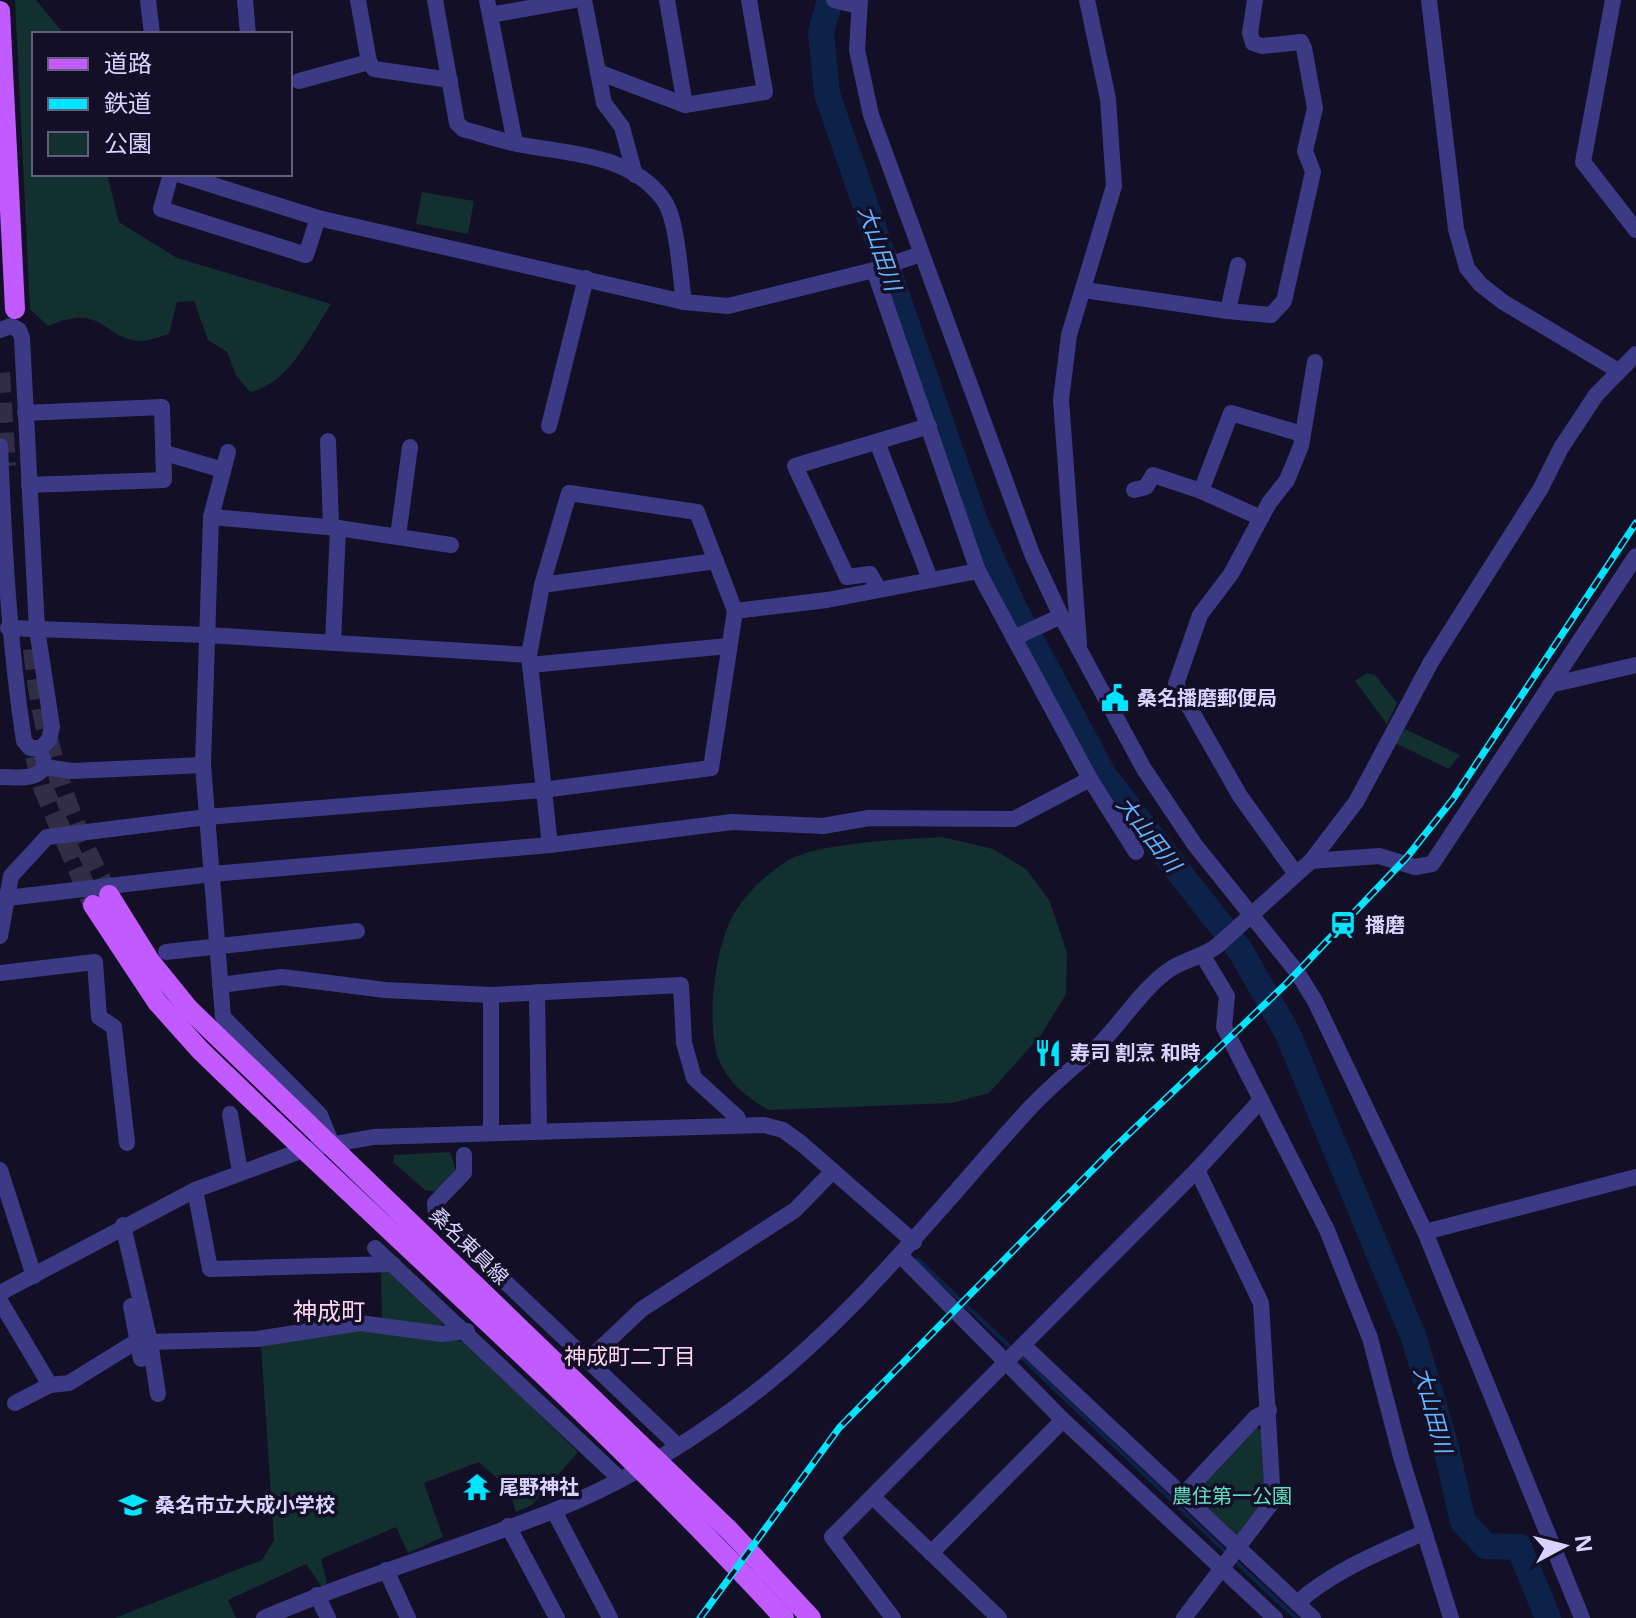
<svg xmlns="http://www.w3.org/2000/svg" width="1636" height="1618" font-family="'Open Sans','Noto Sans JP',sans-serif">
<rect width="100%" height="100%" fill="#130f26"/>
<g fill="#12302f">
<path d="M 15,0 L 36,0 L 64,34 L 34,34 L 34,174 L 107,174 L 119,222 L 177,258 L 331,304 C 310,336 289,384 250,392 L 236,375 L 227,352 L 208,340 L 194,301 L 177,302 L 169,334 C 162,336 152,340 144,341 C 101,341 106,301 48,326 L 30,309 Z"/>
<path d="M 422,192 L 474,201 L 468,234 L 416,224 Z"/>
<path d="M 1367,673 L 1375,675 L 1397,703 L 1387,724 L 1355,681 Z"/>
<path d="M 1405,729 L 1460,755 L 1449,769 L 1395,743 Z"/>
<path d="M 942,837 L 993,849 L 1026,869 L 1049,900 L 1067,952 L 1066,994 L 1041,1035 L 989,1093 L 952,1103 L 769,1110 C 747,1098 729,1084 719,1060 C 705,1025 715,943 735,912 C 748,891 767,874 787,861 C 815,843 907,839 942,837 Z"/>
<path d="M 450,1152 L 456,1171 L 436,1192 L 425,1190 L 393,1162 L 394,1155 Z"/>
<path d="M 381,1270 L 389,1270 L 443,1324 L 440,1327 L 382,1320 Z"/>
<path d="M 359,1331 L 466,1342 L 578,1452 L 532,1505 L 516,1512 L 509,1489 L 479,1462 L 424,1483 L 443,1537 L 408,1553 L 396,1527 L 321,1559 L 327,1583 L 322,1587 L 306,1564 L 228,1600 L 236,1618 L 115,1618 L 262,1560 L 274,1540 L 261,1345 Z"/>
<path d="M 1256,1428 L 1262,1430 L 1269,1497 L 1240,1536 L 1230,1536 L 1194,1505 L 1195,1494 Z"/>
</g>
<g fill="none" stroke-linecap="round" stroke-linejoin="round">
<g stroke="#0c2248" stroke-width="4">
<path d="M 917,1259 L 1011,1348"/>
<path d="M 1018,1354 L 1229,1555"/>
<path d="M 1235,1561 L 1296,1618"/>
</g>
<path stroke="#0c2248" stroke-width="26" d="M 830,0 L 821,32 L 827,94 L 976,524 L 1015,610 L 1105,777 L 1240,950 L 1287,1032 L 1414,1338 L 1446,1447 L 1463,1522 L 1486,1546 L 1519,1547 L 1548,1618"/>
<g stroke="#312d47" stroke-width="20" stroke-dasharray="20 10" stroke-linecap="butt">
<path d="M 0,373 L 6,466"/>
<path d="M 33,649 C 42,737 66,817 109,895"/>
<path d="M 35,756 L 44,790 L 93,905"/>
</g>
<g stroke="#3d3a85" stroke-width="16">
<path d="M 148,0 L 152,34"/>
<path d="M 245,0 L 248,34"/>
<path d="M 358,0 L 369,62 L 374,69 L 450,80"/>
<path d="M 435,0 L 457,123 L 463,129 C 481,134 499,140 517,144 C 567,154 629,153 663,199 C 678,219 680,277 684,302"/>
<path d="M 487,0 L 515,143"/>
<path d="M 584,0 L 604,103 L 622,127 L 635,175"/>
<path d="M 667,0 L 685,105"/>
<path d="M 834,0 L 858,6"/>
<path d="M 860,0 L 857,50 L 871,115 L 1032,554 L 1061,616 L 1144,769 L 1195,845 L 1297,972 L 1315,1001 L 1425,1232 L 1582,1618"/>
<path d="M 1429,0 L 1456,229 L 1467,268 L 1480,284 L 1503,302 L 1617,370"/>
<path d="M 1613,0 L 1583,162 L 1636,230"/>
<path d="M 490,15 L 574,0"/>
<path d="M 598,72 L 685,105 L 765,92 L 749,0"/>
<path d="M 299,81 L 369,62"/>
<path d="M 171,174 L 161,209 L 306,255 L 318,218"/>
<path d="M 178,174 L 318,218 L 684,302 L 728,306 L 874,270"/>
<path d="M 921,254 L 874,270 L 978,571 L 1090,779 L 1136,852"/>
<path d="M 1084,290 L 1228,311 L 1238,265"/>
<path d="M 1228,311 L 1271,315 L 1284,301 L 1313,172 L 1305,151 L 1315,108 L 1304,48 L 1301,42 L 1262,46 L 1253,43 L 1250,33 L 1255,0"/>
<path d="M 0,330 L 11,326 L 19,330 L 22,338 L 37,629 L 52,727 L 49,740 L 41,748 L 30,748 L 24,741 C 9,643 4,546 0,446"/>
<path d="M 25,413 L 162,407 L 164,480 L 29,485"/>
<path d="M 549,426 L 586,278"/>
<path d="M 328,441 L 331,525"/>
<path d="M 877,442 L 930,579"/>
<path d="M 165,453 L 223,470"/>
<path d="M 1134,490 L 1146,487 L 1153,475 L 1201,491 L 1261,518"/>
<path d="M 1201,491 L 1231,413 L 1302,434"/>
<path d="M 211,517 L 228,452"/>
<path d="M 338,528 L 451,545"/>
<path d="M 398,536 L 410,447"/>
<path d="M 542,585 L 716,561"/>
<path d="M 878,588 L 870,574 L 847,577 L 795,466 L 929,426"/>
<path d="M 8,628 L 207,635 L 529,655"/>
<path d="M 1014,638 L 1061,616"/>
<path d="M 1079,644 L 1061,400 L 1069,335 L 1114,186 L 1108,99 L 1087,0"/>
<path d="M 530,665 L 728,646"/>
<path d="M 1550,685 L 1636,665"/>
<path d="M 45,767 L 72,771 L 203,765"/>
<path d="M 0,777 C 16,777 35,781 45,767 L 43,758"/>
<path d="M 550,845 L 529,655 L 542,585 L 569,493 L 697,512 L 735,611"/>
<path d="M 1311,861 L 1379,856 L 1415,867 L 1432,864 L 1636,556"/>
<path d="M 1296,874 L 1240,796 L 1176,684 L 1200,615 L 1231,574 L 1269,503 L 1287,480 L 1301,446 L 1315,362"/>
<path d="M 7,898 L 212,874 L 550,845 L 732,822 L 823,826 L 869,818 L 1014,819 L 1090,779"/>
<path d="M 0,936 L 11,876 L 47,837 L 207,817 L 543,790 L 711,768 L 735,611 L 827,600 L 978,571"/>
<path d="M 166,952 L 357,931"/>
<path d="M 1203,956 L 1227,996 L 1224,1027 L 1327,1230 L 1370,1338 L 1401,1457 L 1451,1618"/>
<path d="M 0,973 L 95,962 L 99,1017 L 114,1027 L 127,1143"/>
<path d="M 220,985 L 282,977 L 385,990 L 491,995 L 681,985 L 684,1043 L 694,1078 L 737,1117 L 741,1125"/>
<path d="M 537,992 L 539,1130"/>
<path d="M 230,1114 L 240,1172"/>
<path d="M 491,1131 L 491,995"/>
<path d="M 332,1144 L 320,1115 L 223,1017 L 203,765 L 211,517 L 338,528 L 333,643"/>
<path d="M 464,1155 L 464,1173 L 435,1203 L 436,1216 L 678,1446"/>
<path d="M 0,1170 L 34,1276"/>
<path d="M 195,1190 L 210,1269 L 393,1264"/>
<path d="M 123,1225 L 150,1342 L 158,1394"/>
<path d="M 1425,1232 L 1636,1177"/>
<path d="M 375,1248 L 620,1479"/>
<path d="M 900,1255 L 1063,1420 L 1275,1618"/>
<path d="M 0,1293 L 195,1190 L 303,1150 L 373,1137 L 764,1125 L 783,1130 L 802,1144 L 914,1242"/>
<path d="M 0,1301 L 50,1385 L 69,1383 L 137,1341"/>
<path d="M 131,1306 L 141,1359"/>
<path d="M 150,1342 L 257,1339 L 360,1323 L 442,1334 L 467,1331"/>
<path d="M 1023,1345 L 1313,1618"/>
<path d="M 588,1360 L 642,1309 L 795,1210 L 833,1171"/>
<path d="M 15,1403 L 50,1385"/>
<path d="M 1182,1496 L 1256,1417 L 1269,1410"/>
<path d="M 874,1498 L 999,1618"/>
<path d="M 554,1511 L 610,1618"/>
<path d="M 508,1526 L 557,1618"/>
<path d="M 931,1553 L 1063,1420"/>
<path d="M 386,1570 L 408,1618"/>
<path d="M 317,1595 L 328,1618"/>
<path d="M 1297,1603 C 1333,1571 1380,1552 1423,1533"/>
<path d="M 264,1618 C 359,1577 457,1549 553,1511 C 618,1485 680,1448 736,1407 C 849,1325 935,1212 1028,1110 C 1049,1087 1075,1066 1099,1045 C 1121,1023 1144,987 1169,970 C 1184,960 1202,957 1217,946 L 1311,861 L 1356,802 L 1431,662 L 1541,488 L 1561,448 L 1596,395 L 1636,354"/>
<path d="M 893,1618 L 832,1537 L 1197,1170 L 1261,1100"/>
<path d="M 1184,1618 L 1273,1501 L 1261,1303 L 1197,1170"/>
</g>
<g stroke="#c25bff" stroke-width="20">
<path d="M 0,11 L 15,309"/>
<path d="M 109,895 L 150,961 L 189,1009 L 730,1531 L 811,1618"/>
<path d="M 93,905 L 157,1002 L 200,1050 C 394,1239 600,1418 784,1618"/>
</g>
<g stroke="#00e5ff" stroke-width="7">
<path id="rail" d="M 700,1618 L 839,1428 L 1115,1147 L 1287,983 L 1407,857 L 1453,799 L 1636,523"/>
</g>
<use href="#rail" stroke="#130f26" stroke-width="4" stroke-dasharray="12" stroke-linecap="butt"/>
</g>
<defs>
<g id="civic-bare" transform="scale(2.16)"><path d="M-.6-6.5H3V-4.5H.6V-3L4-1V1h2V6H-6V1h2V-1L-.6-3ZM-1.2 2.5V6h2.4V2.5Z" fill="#00e5ff" stroke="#130f26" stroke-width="2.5" paint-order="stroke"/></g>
<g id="station-bare" transform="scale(2.16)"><path d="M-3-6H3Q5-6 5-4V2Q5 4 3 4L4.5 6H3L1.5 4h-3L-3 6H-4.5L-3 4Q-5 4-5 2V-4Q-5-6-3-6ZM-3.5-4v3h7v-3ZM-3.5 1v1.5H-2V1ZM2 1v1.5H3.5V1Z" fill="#00e5ff" stroke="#130f26" stroke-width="2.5" paint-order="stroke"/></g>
<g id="restaurant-bare" transform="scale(2.16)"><path d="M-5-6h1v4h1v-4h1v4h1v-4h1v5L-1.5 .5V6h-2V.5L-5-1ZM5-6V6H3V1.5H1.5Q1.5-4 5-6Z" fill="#00e5ff" stroke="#130f26" stroke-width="2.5" paint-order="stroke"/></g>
<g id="temple-bare" transform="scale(2.16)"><path d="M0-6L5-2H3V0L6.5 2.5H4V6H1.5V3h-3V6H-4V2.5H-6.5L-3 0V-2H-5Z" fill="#00e5ff" stroke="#130f26" stroke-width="2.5" paint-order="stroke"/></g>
<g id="school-bare" transform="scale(2.16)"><path d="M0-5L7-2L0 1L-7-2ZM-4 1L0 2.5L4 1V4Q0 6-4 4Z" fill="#00e5ff" stroke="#130f26" stroke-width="2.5" paint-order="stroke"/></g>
</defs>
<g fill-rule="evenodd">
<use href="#civic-bare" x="1115" y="698"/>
<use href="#station-bare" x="1343" y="925"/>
<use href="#restaurant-bare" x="1048" y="1053"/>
<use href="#temple-bare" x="477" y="1487"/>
<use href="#school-bare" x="133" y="1505"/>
</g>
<g text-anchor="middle" stroke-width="7" stroke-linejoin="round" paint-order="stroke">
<g font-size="20" font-weight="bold" fill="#d9d4ff" stroke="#130f26" text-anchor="start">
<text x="1137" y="705">桑名播磨郵便局</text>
<text x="1365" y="932">播磨</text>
<text x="1070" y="1060">寿司 割烹 和時</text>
<text x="499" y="1494">尾野神社</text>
<text x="155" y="1512">桑名市立大成小学校</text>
</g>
<g font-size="20" fill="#d9d4ff" stroke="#130f26">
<text transform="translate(469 1246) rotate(44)" y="7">桑名東員線</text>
</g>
<g font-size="20" fill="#5fe0c0" stroke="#130f26">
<text x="1232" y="1503">農住第一公園</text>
</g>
<g font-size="22" font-style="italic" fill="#62b6ff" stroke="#130f26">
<text transform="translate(880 248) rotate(71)" y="8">大山田川</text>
<text transform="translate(1149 834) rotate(52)" y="8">大山田川</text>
<text transform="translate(1433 1410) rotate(75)" y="8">大山田川</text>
</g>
<g font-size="22" fill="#ffd6f0" stroke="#130f26">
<text x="630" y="1364">神成町二丁目</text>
</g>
<g font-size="24" fill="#ffd6f0" stroke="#130f26">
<text x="329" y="1320">神成町</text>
</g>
</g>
<rect x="32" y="32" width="260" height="144" fill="#130f26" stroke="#625e7d" stroke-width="2"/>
<rect x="48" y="58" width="40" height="12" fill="#c25bff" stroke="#625e7d" stroke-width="2"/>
<text x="104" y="72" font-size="24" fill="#d9d4ff">道路</text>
<rect x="48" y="98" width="40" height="12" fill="#00e5ff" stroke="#625e7d" stroke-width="2"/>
<text x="104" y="112" font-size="24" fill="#d9d4ff">鉄道</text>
<rect x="48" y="132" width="40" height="24" fill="#12302f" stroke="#625e7d" stroke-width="2"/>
<text x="104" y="152" font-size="24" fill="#d9d4ff">公園</text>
<g transform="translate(1564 1546) rotate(83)" stroke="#130f26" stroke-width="6" paint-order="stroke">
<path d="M0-6L14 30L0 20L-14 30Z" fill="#d9d4ff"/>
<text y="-12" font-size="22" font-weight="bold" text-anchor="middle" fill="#d9d4ff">N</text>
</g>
</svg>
